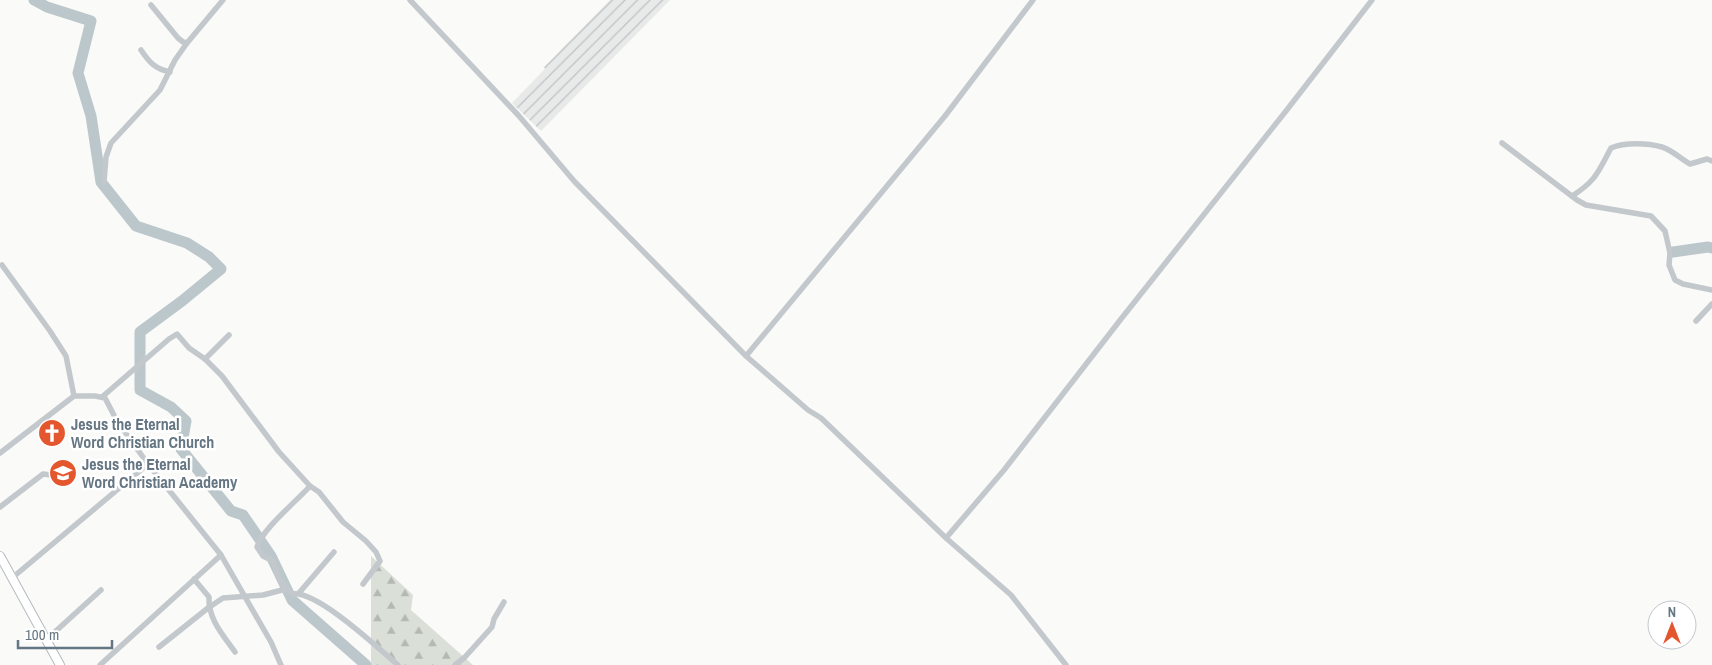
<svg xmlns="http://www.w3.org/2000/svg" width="1712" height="665" font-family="'Archivo Narrow',sans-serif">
<defs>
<pattern id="industrial-furrows" width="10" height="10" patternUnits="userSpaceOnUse" patternTransform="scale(1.25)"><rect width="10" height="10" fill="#e8e9e9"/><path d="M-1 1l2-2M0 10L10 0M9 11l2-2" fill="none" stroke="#c0c1c2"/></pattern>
<pattern id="forest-firs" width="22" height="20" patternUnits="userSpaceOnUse" patternTransform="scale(1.25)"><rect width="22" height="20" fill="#dadfd7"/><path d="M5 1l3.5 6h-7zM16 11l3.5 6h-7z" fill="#b4b9b4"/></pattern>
</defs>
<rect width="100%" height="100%" fill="#fafaf8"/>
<path fill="url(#industrial-furrows)" d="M 610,0 L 670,0 L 541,131 L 512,103 L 545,69 L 544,67 Z"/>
<path fill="url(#forest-firs)" d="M 371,556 L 413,595 L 411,610 L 473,665 L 371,665 Z"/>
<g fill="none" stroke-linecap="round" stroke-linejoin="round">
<g stroke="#bbc7cb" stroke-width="11">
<path d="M 34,0 L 47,7 L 91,21 L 78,73 L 91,116 L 101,182 L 136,226 L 187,243 L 209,257 L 221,269 L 182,301 L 140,332 L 140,390 L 171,407 L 186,421 L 181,449 L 231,511 L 243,515 L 271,556 L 292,600 L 366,665"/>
<path d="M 1673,252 L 1708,247 L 1712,248"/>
</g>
<g stroke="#b3babf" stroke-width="10">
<path id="secondary" d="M 0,556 L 60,665"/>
</g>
<g stroke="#c3c8cc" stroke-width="5.5">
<path d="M 410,0 L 519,116 L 574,181 L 746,356 L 808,410 L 821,418 L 946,538 L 1011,595 L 1066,665"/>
<path d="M 151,5 L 178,38 L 183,42 L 187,43 L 223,0"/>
<path d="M 141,50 C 149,62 155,69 170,72"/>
<path d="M 1502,143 L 1577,200 L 1586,205 L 1651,216 L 1665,231 L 1670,253 L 1669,265 L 1675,280 L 1683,284 L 1712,290"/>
<path d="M 104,182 L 106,157 L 111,143 L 160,90 L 175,60 L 187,43"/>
<path d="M 1572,196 C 1596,181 1598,172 1611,148 C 1625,142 1648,143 1662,147 C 1672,150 1681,159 1690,164 L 1707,159 L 1712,161"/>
<path d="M 2,265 L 50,331 L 66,356 L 74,396"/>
<path d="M 1696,321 L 1712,304"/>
<path d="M 746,356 L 945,116 L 1033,0"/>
<path d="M 205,359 L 229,335"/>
<path d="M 102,397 L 169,339 L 177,334 L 189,348 L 205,359 L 222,376 L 279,452 L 310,486 L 319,492 L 343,522 L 366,541 L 376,552 L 380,561 L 363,584"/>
<path d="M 0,453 L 74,396 L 95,396 L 105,398 L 117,421 L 148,464 L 221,555 L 271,642 L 281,665"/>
<path d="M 310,486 C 296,502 263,528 257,547 L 263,556 L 273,561 L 279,579 L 292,594 C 317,590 378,648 398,665"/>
<path d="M 0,507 L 43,474 L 51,475 L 59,483"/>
<path d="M 946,538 L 1004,470 L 1121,319 L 1286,111 L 1372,0"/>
<path d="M 12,578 L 148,464"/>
<path d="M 194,579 L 209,597 C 208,619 223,635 235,652"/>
<path d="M 299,593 L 334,552"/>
<path d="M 46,640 L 101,590"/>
<path d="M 159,647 L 208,608 L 223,598 L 263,595 L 286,589"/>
<path d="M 100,665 L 221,555"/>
<path d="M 455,665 L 465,657 L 492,627 L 494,619 L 504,602"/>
</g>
<use href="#secondary" stroke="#fff" stroke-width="8"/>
</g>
<defs>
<g id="church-disc" transform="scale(1.4375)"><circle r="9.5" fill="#e4572e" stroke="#fff"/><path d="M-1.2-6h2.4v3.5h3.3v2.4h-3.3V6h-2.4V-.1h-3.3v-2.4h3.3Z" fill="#fff"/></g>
<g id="school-disc" transform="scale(1.4375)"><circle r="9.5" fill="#e4572e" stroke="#fff"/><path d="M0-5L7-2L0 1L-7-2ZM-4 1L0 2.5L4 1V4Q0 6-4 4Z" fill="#fff"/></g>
</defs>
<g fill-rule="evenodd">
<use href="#church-disc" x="52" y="433"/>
<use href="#school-disc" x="63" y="473"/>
</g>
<g text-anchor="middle" stroke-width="5" stroke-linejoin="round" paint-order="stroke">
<g font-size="16" font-weight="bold" fill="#657683" stroke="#fff" text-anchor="start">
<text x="71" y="430">Jesus the Eternal<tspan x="71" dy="18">Word Christian Church</tspan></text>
<text x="82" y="470">Jesus the Eternal<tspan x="82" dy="18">Word Christian Academy</tspan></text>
</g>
</g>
<g transform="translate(1672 625)"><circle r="24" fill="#ffffff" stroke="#c1c8cd"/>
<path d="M0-4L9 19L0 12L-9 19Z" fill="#e4572e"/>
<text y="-8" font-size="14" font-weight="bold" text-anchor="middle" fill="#657683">N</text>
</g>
<path d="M18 640v8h94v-8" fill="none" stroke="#657683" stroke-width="2.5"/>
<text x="25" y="640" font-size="15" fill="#657683" stroke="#ffffff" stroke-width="4" paint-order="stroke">100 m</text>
</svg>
